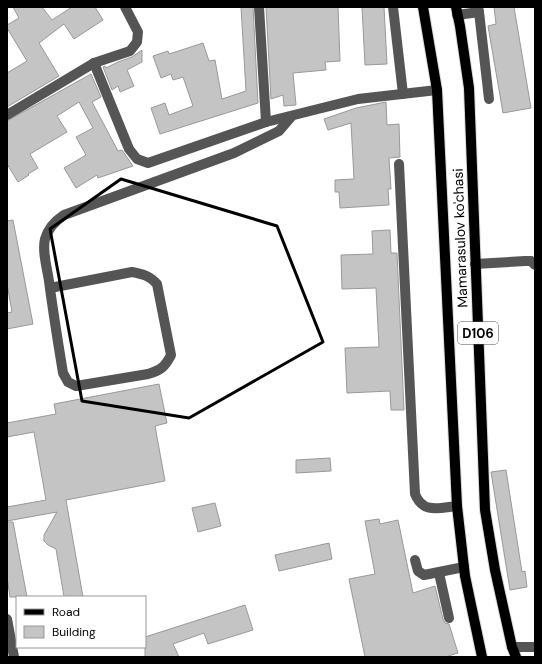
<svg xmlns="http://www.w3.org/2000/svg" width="542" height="664" font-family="'DM Sans',sans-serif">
<rect width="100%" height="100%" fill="#fff"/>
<g fill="#c4c4c4" stroke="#999">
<path d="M 13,7 L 42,7 L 52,20 L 72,7 L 95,7 L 103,20 L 74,39 L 64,24 L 39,43 L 59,76 L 7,107 L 7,73 L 27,61 L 7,28 L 7,25 L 19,18 Z"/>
<path d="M 241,7 L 253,7 L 258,103 L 160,134 L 151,108 L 165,103 L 169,115 L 193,106 L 183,77 L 173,80 L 171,74 L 161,78 L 153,56 L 168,51 L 169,54 L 203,43 L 209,61 L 215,60 L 222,99 L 246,91 Z"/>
<path d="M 266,7 L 338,7 L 340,61 L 325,62 L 326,70 L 293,73 L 296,105 L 284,106 L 283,95 L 271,99 Z"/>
<path d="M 362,7 L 384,7 L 387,64 L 365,65 Z"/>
<path d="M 494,7 L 514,7 L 531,108 L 503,113 L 488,26 L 496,24 Z"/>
<path d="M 142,50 L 142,62 L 127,70 L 134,86 L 120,92 L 118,86 L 112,90 L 103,67 L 105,66 L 106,68 L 118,62 L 132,57 Z"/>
<path d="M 91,74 L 101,97 L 92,102 L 118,151 L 122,150 L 133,166 L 98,178 L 97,175 L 76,188 L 64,168 L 86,155 L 76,137 L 93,128 L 79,102 L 57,116 L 67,132 L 30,154 L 38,168 L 28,174 L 29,175 L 18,182 L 7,164 L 7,121 Z"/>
<path d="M 386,102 L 387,125 L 399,124 L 400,157 L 389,158 L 391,189 L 388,189 L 389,205 L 340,208 L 339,192 L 335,192 L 335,180 L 354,179 L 351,123 L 328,130 L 324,119 L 356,108 Z"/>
<path d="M 13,220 L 33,324 L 7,329 L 7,313 L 12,312 L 7,284 L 7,221 Z"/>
<path d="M 390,230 L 391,253 L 397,253 L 404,410 L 391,410 L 390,391 L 347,393 L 345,348 L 379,347 L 376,288 L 342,289 L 341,255 L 373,254 L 372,231 Z"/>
<path d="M 159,384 L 167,423 L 155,426 L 165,481 L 66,500 L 83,597 L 64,597 L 56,549 L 48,545 L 44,541 L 44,535 L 57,512 L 7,521 L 7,507 L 46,500 L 34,432 L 7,437 L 7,423 L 56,414 L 54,404 Z"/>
<path d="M 330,458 L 331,471 L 296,473 L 296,460 Z"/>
<path d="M 506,470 L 522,572 L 525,571 L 527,587 L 510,590 L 491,472 Z"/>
<path d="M 215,503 L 221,526 L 198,532 L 192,508 Z"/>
<path d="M 379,519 L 380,524 L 398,520 L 413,593 L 435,586 L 443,619 L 445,623 L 449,624 L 458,653 L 445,657 L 365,657 L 349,579 L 375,574 L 365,521 Z"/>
<path d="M 7,522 L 13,522 L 27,597 L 10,597 L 7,577 Z"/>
<path d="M 329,543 L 332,559 L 279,571 L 275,555 Z"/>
<path d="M 245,605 L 253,630 L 208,644 L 204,633 L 173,644 L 179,657 L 145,657 L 145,637 Z"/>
</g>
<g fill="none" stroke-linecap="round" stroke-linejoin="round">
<g stroke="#dbdbdb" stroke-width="12">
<g id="major">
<path d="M 423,7 L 437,90 L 457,506 L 465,576 L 482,657"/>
<path d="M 456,7 L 460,26 L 469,88 L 485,510 L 495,570 L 512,647 L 516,657"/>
</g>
</g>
<g stroke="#555" stroke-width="10">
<path d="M 259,7 L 266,122"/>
<path d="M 393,7 L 403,94"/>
<path d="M 479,12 L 489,99"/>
<path d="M 457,15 L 479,12 L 478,7"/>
<path d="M 94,63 L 129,149 L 137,159 L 148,163 L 266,122 L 358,99 L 437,90"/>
<path d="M 7,115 L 94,63 L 130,51 L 137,42 L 138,32 L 125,7"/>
<path d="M 399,164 L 415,494 C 423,514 439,508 457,506"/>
<path d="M 475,264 L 525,261 L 531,261 L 535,265"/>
<path d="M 50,288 L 132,272 C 143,274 150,276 157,284 L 171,355 C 165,367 161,370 148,374 L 76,386 L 68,382 L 63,373 C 58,342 53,312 49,281 C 47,268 42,251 45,239 C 48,228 55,221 64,215 L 234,153 L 279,131 L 291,117"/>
<path d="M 415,560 L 418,571 L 424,575 L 464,567"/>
<path d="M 439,573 L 449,618"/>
<path d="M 7,619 L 14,657"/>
<path d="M 512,647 L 535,647"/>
</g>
<use href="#major" stroke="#000" stroke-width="10"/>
</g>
<path fill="none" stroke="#000" stroke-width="3" stroke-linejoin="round" d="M 121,179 L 277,226 L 323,342 L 189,418 L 82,401 L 50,229 Z"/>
<g text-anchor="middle" stroke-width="3.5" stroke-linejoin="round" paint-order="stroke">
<rect fill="#fff" stroke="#4c4c4c" stroke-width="1" x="458" y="322" width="40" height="22" rx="3"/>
<g font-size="13" font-weight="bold" fill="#000">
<text x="478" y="338">D106</text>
</g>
<g font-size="14" fill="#000" stroke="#fff">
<text transform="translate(460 238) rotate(-92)" y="5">Mamarasulov ko'chasi</text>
</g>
</g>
<rect width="542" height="664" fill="none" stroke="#000000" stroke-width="16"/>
<rect x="16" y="596" width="130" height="52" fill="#ffffff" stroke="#999999"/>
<rect x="24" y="609" width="20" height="6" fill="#000000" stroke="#999999"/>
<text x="52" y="616" font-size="12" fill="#000000">Road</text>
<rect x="24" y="626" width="20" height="12" fill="#c4c4c4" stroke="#999999"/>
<text x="52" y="636" font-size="12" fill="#000000">Building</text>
</svg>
